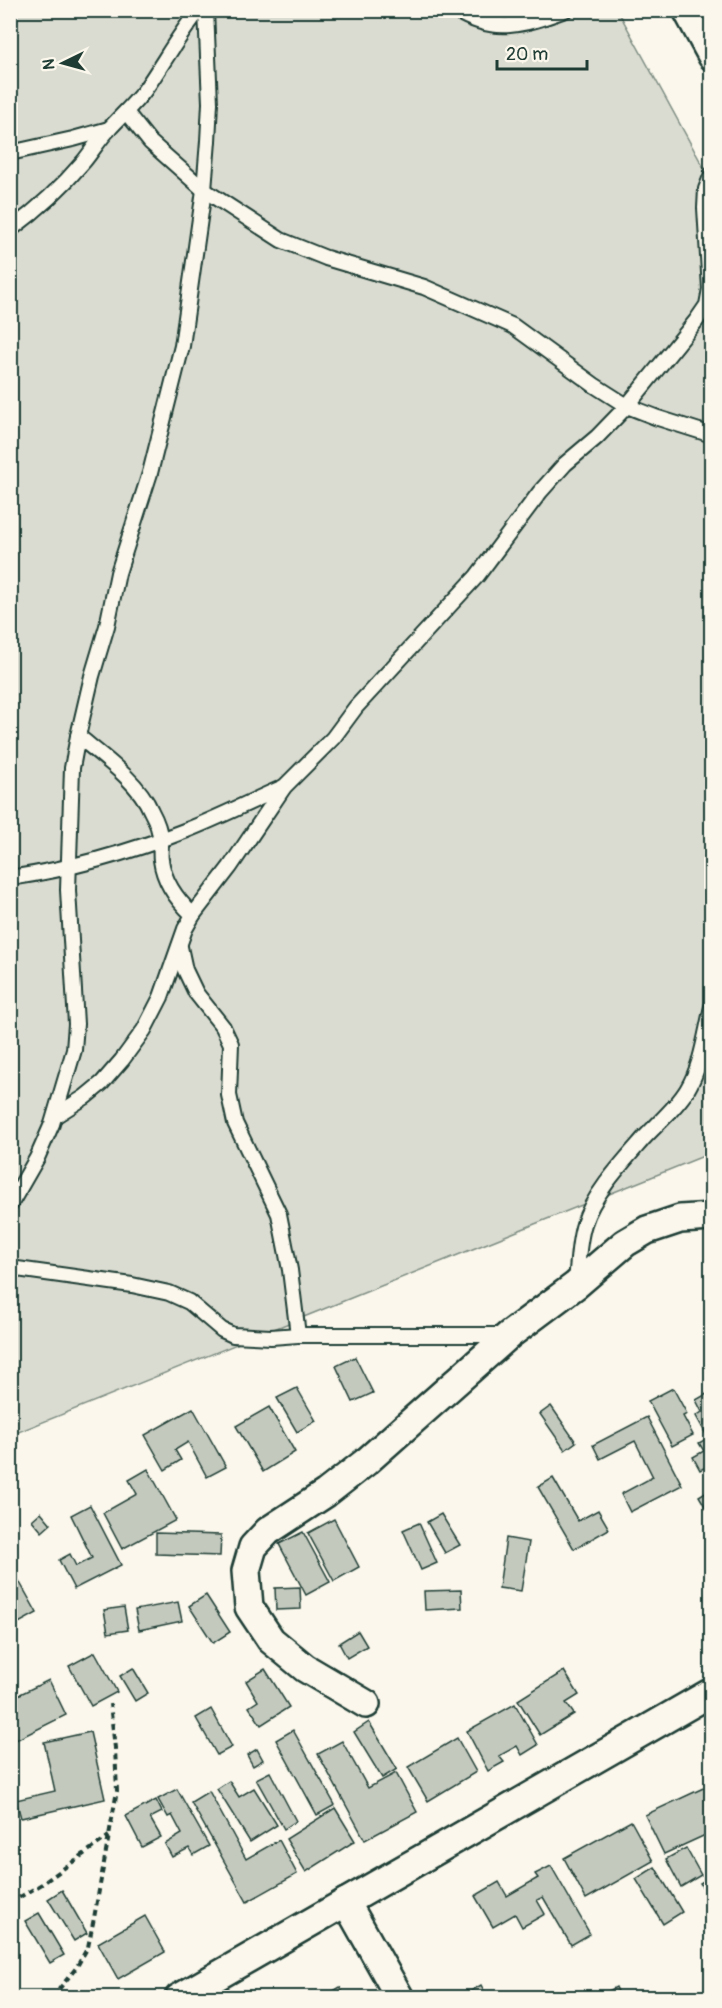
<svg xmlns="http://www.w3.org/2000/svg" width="722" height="2008" font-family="Pangolin,sans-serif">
<rect width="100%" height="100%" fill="#fbf7ec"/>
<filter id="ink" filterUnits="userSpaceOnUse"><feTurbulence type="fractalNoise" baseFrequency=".0167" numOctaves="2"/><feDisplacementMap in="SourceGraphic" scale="12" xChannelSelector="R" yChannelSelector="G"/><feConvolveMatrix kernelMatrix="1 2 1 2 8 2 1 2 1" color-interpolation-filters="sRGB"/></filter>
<g filter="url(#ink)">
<path fill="#dbdcd1" stroke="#7d8c82" stroke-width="1.5" d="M 11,11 L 618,11 L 711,181 L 711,1153 L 11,1435 Z"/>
<g fill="#c4c9be" stroke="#1f3d34" stroke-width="1.5">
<path d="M 355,1357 L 373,1393 L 353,1402 L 336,1366 Z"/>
<path d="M 297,1388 L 316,1421 L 297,1432 L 277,1398 Z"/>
<path d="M 673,1388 L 687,1414 L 683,1416 L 693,1435 L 672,1446 L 648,1401 Z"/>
<path d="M 710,1392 L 712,1464 L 700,1470 L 693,1457 L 704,1451 L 699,1443 L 708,1438 L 696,1416 L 702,1412 L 696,1400 Z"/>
<path d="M 551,1406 L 576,1442 L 565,1450 L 540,1414 Z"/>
<path d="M 269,1407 L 295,1452 L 263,1472 L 236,1426 Z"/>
<path d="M 193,1408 L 226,1467 L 207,1477 L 188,1442 L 175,1450 L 181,1460 L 165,1470 L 145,1435 Z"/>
<path d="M 647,1417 L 682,1485 L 630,1512 L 621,1494 L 653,1477 L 635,1441 L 600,1459 L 593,1445 Z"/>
<path d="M 148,1469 L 176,1520 L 122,1549 L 103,1513 L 137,1494 L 129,1480 Z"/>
<path d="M 553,1478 L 578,1521 L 598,1510 L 609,1529 L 574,1549 L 538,1487 Z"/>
<path d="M 712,1488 L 712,1518 L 699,1496 Z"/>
<path d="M 90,1505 L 121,1565 L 74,1589 L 59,1560 L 70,1554 L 76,1566 L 92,1558 L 71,1515 Z"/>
<path d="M 41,1512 L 51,1524 L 42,1532 L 32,1520 Z"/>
<path d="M 441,1514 L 460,1545 L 445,1553 L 427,1522 Z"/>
<path d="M 334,1519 L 359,1567 L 334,1581 L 308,1533 Z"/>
<path d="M 419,1523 L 437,1563 L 421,1570 L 403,1530 Z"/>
<path d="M 303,1532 L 330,1582 L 306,1595 L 279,1544 Z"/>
<path d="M 156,1533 L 221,1535 L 220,1556 L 156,1554 Z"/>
<path d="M 506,1538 L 529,1542 L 521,1591 L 499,1588 Z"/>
<path d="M 10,1565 L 37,1613 L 15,1625 L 10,1616 Z"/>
<path d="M 300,1587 L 301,1609 L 276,1610 L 275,1588 Z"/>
<path d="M 461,1590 L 462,1608 L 425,1610 L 424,1591 Z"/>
<path d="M 206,1595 L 230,1632 L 213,1643 L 189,1606 Z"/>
<path d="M 178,1602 L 182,1621 L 139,1630 L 135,1610 Z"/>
<path d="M 124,1607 L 128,1630 L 108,1633 L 104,1610 Z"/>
<path d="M 358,1631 L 367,1646 L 347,1658 L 339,1643 Z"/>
<path d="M 95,1652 L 117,1692 L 91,1706 L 69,1666 Z"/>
<path d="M 133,1668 L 148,1693 L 135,1701 L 120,1676 Z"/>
<path d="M 265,1669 L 289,1707 L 261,1725 L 249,1707 L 258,1701 L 246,1681 Z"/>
<path d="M 564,1671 L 579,1695 L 566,1703 L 574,1714 L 540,1735 L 518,1700 Z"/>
<path d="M 49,1680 L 66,1715 L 14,1741 L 10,1733 L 10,1699 Z"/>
<path d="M 515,1704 L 538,1745 L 522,1755 L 517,1746 L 499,1756 L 504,1762 L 488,1771 L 467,1731 Z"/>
<path d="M 211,1709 L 232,1747 L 217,1755 L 196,1718 Z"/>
<path d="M 369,1722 L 397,1769 L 382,1778 L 354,1732 Z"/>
<path d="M 293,1730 L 335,1805 L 317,1815 L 276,1740 Z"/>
<path d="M 90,1732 L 105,1799 L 21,1818 L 16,1800 L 55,1791 L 44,1742 Z"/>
<path d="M 457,1738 L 476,1772 L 428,1801 L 408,1767 Z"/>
<path d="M 342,1741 L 368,1788 L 396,1773 L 417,1812 L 365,1840 L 318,1754 Z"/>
<path d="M 257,1749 L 263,1760 L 253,1766 L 247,1755 Z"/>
<path d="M 270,1772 L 296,1821 L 284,1829 L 256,1779 Z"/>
<path d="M 229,1781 L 239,1797 L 254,1788 L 277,1825 L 250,1842 L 217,1789 Z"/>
<path d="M 712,1784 L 712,1832 L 664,1854 L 645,1815 Z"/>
<path d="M 177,1789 L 209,1846 L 193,1855 L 189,1848 L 172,1857 L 165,1844 L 182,1834 L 172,1815 L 168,1817 L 158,1799 Z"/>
<path d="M 209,1791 L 246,1859 L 279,1840 L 297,1874 L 247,1902 L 191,1802 Z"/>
<path d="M 156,1800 L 162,1812 L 150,1818 L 161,1837 L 142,1847 L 126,1816 Z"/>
<path d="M 335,1808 L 355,1841 L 306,1872 L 286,1839 Z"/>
<path d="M 631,1821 L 653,1861 L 586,1899 L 564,1858 Z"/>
<path d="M 686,1848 L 701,1875 L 681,1887 L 666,1859 Z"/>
<path d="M 551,1866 L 590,1934 L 571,1945 L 543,1897 L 537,1900 L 545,1914 L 522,1927 L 515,1914 L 493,1927 L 475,1896 L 499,1882 L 507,1896 L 538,1878 L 535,1874 Z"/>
<path d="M 655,1867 L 682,1912 L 663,1924 L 636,1879 Z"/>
<path d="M 712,1876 L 712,1902 L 700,1883 Z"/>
<path d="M 62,1890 L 87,1933 L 74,1941 L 48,1899 Z"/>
<path d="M 39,1913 L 64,1955 L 50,1963 L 25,1921 Z"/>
<path d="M 145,1916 L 165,1952 L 118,1979 L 98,1943 Z"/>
<path d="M 481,1985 L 488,1998 L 459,1998 Z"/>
<path d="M 340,1987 L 346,1998 L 322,1998 Z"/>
<path d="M 616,1987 L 621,1998 L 596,1998 Z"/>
</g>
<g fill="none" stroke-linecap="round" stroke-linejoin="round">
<g stroke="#1f3d34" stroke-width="18">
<g id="service">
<path d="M 455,10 C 495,35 524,25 565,10"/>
<path d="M 126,112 L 150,142 L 204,190 L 281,240 L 326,258 L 424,287 L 513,326 L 594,385 L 627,406 L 658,418 L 712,435"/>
<path d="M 10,153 L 73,139 L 109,129"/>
<path d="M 10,230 C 37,210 63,186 84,161 C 93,150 100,138 110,128 C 122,115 134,104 144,91 C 163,64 178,36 199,10"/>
<path d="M 78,736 C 102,756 139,782 151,811 C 156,820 160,831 161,842 C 161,848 160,854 161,860 C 164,883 177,900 193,915"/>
<path d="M 10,878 C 70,869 131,852 187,830 C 220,817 251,801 284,787"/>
<path d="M 180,947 L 185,970 L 196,993 L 223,1027 L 231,1044 L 229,1095 L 235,1123 L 279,1214 L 290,1270 L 298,1335"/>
<path d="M 55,1116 L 85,1097 L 102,1083 L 122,1060 L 144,1030 L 161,997 L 185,929 L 193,915 L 230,867 L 284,787 L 333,738 L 356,707 L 477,576 L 540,492 L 565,464 L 597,437 L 627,406 L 696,321 L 707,305 L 710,289 L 705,208 L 706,189 L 712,174"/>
<path d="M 10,1205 L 37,1158 L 52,1124 L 74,1050 L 76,1024 L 68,890 L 72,768 L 78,736 L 92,676 L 107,626 L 118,573 L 150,473 L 182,346 L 204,190 L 208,141 L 210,103 L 206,10"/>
<path d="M 10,1268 L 132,1285 L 169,1293 L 189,1302 L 222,1330 L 233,1335 L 271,1337 L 298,1335 L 507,1335"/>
<path d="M 576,1283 C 578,1263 578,1243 584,1224 C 593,1194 624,1161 644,1138 C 658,1123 676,1108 687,1090 C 702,1065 705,1035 712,1007"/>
</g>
</g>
<g stroke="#1f3d34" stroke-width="32">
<g id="minor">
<path d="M 687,10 L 712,56"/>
<path d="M 366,1704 L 305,1668 L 271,1640 L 249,1607 L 246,1571 L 253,1547 L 268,1531 L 326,1493 L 367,1461 L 509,1335 L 576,1285 L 625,1243 L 647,1230 L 680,1219 L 712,1217"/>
<path d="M 346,1902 L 400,1998"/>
<path d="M 179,1998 L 712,1692"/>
</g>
</g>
<g stroke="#1f3d34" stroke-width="4" stroke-dasharray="6 4.5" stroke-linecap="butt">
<path d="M 10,1903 L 42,1884 L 109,1836"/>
<path d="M 52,1998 L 76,1968 L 88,1947 L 94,1918 L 117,1791 L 115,1748 L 110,1704"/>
</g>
<use href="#service" stroke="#fbf7ec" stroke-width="14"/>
<use href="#minor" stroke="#fbf7ec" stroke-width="27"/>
</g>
</g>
<rect width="722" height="2008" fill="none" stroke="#fbf7ec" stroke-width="36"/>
<rect x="18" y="18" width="686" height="1972" fill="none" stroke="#1f3d34" stroke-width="2" filter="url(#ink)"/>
<g transform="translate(63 63) rotate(265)" stroke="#fbf7ec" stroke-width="4.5" paint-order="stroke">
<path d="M0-4.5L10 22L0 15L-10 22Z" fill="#1f3d34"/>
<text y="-9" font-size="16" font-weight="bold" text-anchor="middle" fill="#1f3d34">N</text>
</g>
<path d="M497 60v9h90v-9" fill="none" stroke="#1f3d34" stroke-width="3"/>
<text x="506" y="60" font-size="18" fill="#1f3d34" stroke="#fbf7ec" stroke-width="4.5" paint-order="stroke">20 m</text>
</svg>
